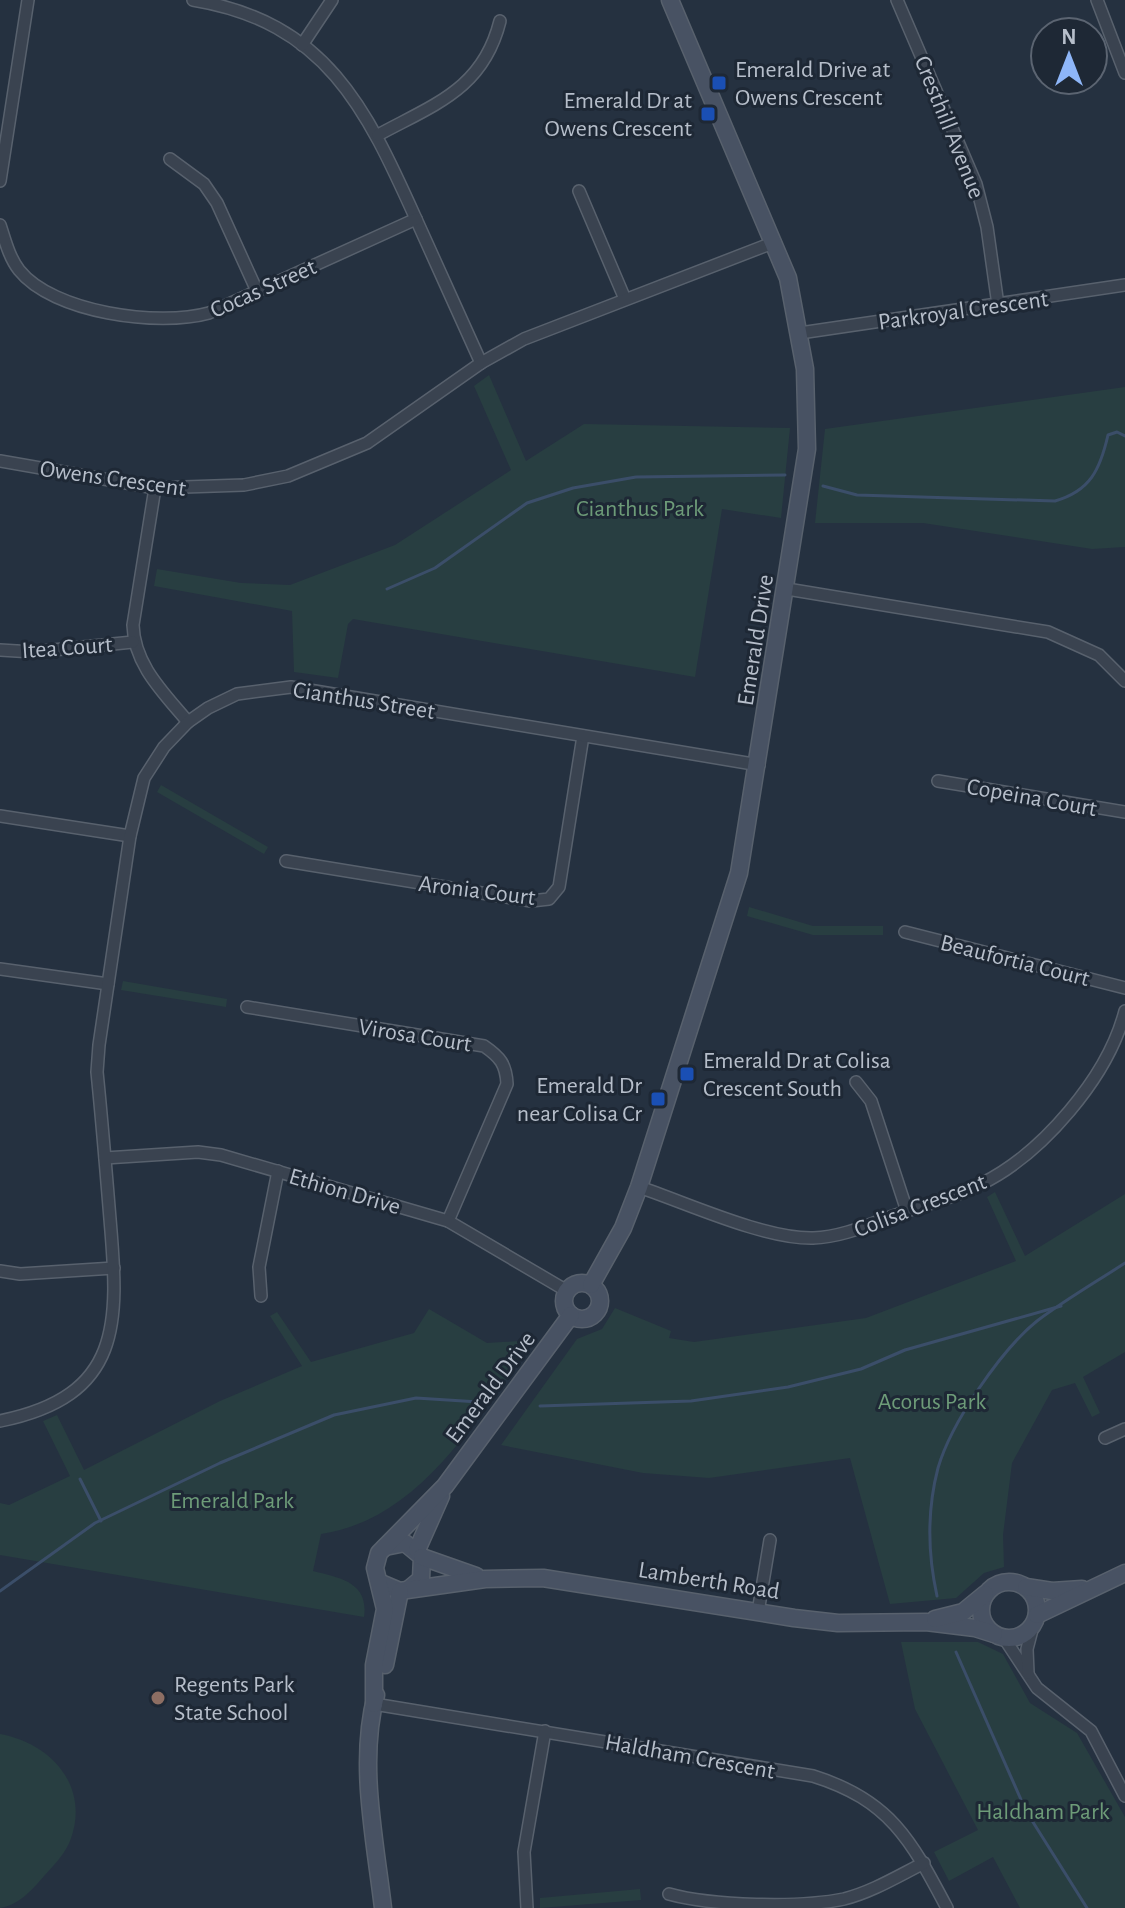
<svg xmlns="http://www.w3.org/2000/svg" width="1125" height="1908" font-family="'Alegreya Sans',sans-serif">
<rect width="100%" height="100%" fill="#253140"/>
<g fill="#283e41">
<path d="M 489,375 L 526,461 L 584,424 L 790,428 L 781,518 L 722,509 L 695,677 L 353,619 L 348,624 L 338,678 L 294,672 L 292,611 L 154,586 L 157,569 L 241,583 L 290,585 L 395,545 L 511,470 L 474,386 Z"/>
<path d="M 1125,387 L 1125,547 L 1092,549 L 923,523 L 815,523 L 825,429 Z"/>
<path d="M 161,785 L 268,847 L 264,854 L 157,792 Z"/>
<path d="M 749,907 L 813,926 L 883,926 L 883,935 L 813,935 L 747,916 Z"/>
<path d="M 123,981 L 227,999 L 226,1007 L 121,990 Z"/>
<path d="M 995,1192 L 1025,1256 L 1125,1194 L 1125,1352 L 1083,1377 L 1100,1413 L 1092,1417 L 1075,1383 L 1052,1390 L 1012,1463 L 1003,1535 L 1004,1567 L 984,1573 L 956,1598 L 890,1604 L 850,1458 L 709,1478 L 643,1473 L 501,1445 L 577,1339 L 602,1329 L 615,1308 L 671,1331 L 669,1338 L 694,1342 L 866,1318 L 1016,1261 L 987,1197 Z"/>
<path d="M 429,1309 L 487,1343 L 534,1340 C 478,1415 422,1519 321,1534 L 313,1571 C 340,1578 369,1582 364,1617 L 0,1555 L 0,1503 L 9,1505 L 70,1476 L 43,1421 L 57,1415 L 84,1470 L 220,1401 L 302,1366 L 270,1316 L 277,1312 L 311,1362 L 414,1333 Z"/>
<path d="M 901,1642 L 978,1642 L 1003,1654 L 1030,1703 L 1077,1733 L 1125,1817 L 1125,1908 L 1020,1908 L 993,1857 L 949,1881 L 934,1852 L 978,1830 L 915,1709 Z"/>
<path d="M 0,1734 C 51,1743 91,1787 70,1841 C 65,1854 53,1866 44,1876 C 32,1890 19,1905 0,1908 Z"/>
<path d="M 640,1889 L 641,1900 L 540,1908 L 540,1898 Z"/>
</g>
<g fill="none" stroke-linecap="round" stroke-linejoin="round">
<g stroke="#3b4e69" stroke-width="3">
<path d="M 823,486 L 857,495 L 1055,501 C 1090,491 1100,470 1108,435 L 1117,432 L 1125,436"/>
<path d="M 387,589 L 435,568 L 527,503 L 573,488 L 636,477 L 785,475"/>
<path d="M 540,1406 L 691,1401 L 788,1387 L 861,1369 L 905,1350 L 1061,1306"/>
<path d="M 80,1479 L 101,1521"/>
<path d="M 0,1591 L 95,1523 L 220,1463 L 334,1415 L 416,1398 L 479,1402"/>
<path d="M 937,1596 C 928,1555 927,1510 938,1468 C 951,1423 1001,1350 1037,1321 C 1065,1300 1096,1282 1125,1263"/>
<path d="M 956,1652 L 1026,1811 L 1087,1908"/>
</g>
<g stroke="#58616d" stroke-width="14">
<g id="street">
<path d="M 193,0 C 326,22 366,108 416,219 C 438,267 459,315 481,363"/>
<path d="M 897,0 L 976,184 L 987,227 L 998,305"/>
<path d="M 1097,0 L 1125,73"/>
<path d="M 302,45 L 332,0"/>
<path d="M 378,135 C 435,104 483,89 500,21"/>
<path d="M 170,159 L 204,184 L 217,203 L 257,291"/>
<path d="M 0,181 L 28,0"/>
<path d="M 579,191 L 625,299"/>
<path d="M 0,225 C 5,240 9,257 19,270 C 53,313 159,327 209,313 L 416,219"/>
<path d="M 800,333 L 1125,285"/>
<path d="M 0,461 L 155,488 L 244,485 L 288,476 L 367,443 L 481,363 L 524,339 L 775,242"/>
<path d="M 155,488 L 133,625 C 134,665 164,693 188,722"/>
<path d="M 787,589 L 1048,632 L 1099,655 L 1125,681"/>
<path d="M 0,650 L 33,652 L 133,642"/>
<path d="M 938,781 L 1125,812"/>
<path d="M 0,816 L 130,836"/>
<path d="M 286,861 L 531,901 L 549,899 L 559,887 L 583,736"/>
<path d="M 905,932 L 1125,988"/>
<path d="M 0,969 L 108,984"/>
<path d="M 247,1007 L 484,1046 C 500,1057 506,1064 507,1084 L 448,1221"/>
<path d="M 856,1082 L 871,1101 L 907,1211"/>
<path d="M 105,1158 L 198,1152 L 221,1155 L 448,1221 L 567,1291"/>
<path d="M 639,1187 C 687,1203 764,1239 813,1238 C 844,1237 872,1223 901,1213 C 927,1204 956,1197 981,1184 C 1042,1154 1108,1077 1125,1011"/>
<path d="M 0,1271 L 20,1274 L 114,1268"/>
<path d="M 261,1296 L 259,1267 L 278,1171"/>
<path d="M 0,1421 C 123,1396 119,1323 110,1219 C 106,1170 102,1121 97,1072 L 99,1045 L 130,836 L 144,778 L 164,747 L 188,722 L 208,708 L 237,694 L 291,687 L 759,765"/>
<path d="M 1105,1438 L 1125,1429"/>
<path d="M 758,1612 L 770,1540"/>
<path d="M 1004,1638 L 1037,1688 L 1091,1731 L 1125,1796"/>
<path d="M 1028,1673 L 1027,1649 L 1033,1626"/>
<path d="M 374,1704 L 813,1776 C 890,1800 911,1840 947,1908"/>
<path d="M 669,1894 C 712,1906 800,1908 844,1899 C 872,1892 898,1876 924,1863"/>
<path d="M 527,1908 L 524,1852 L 545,1731"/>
</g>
</g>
<g stroke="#58616d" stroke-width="19">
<g id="secondary">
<circle cx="582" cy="1301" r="18"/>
<path d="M 591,1285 L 623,1228 L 639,1187 L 739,873 L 807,449 L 805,369 L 788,278 L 670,0"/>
<path d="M 385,1547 L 405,1543 L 422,1557 L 421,1579 L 409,1589"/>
<path d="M 417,1550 L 441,1496"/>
<path d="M 422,1557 L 476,1576"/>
<circle cx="1009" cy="1610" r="28"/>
<path d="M 381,1583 L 400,1591 L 485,1579 L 543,1578 L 794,1618 L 838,1623 L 926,1622 L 975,1628 L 994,1634"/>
<path d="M 1026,1587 L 1052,1591 L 1082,1589"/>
<path d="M 1037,1615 L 1125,1573"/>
<path d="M 935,1619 L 963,1612 L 985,1594"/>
<path d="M 385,1665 L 400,1591"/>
<path d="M 376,1695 C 358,1763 375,1839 383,1908"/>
<path d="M 374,1704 L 374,1665 L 385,1609 L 375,1568 L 379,1553 L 445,1486 L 571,1315"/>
</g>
</g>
<use href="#street" stroke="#3a4350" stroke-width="11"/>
<use href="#secondary" stroke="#485263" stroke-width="16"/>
</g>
<g fill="#1a4fb4" stroke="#1e2835" stroke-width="3">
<rect x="711" y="75" width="16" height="16" rx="4"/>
<rect x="700" y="106" width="16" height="16" rx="4"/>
<rect x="679" y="1066" width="16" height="16" rx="4"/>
<rect x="650" y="1091" width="16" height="16" rx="4"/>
</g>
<circle fill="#8d6e63" stroke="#1e2835" stroke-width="3" cx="158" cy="1698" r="8"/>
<g text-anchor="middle" stroke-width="6" stroke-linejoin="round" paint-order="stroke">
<g font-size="24" fill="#b6beca" stroke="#1e2835" text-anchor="start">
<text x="735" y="77">Emerald Drive at<tspan x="735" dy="28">Owens Crescent</tspan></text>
<text x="692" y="108" text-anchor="end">Emerald Dr at<tspan x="692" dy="28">Owens Crescent</tspan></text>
<text x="703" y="1068">Emerald Dr at Colisa<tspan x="703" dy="28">Crescent South</tspan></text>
<text x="642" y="1093" text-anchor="end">Emerald Dr<tspan x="642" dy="28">near Colisa Cr</tspan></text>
<text x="174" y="1692">Regents Park<tspan x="174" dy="28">State School</tspan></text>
</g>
<g font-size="24" fill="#b6beca" stroke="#1e2835">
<text transform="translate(950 127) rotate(68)" y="8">Cresthill Avenue</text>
<text transform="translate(263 288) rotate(-24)" y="8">Cocas Street</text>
<text transform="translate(963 310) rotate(-8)" y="8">Parkroyal Crescent</text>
<text transform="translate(113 478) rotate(8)" y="8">Owens Crescent</text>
<text transform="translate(755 640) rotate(-81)" y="8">Emerald Drive</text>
<text transform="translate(67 647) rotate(-4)" y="8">Itea Court</text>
<text transform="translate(364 700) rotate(9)" y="8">Cianthus Street</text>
<text transform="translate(1032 797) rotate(10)" y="8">Copeina Court</text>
<text transform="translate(477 890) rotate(7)" y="8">Aronia Court</text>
<text transform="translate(1015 960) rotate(14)" y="8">Beaufortia Court</text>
<text transform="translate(415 1035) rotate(9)" y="8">Virosa Court</text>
<text transform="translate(345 1191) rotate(16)" y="8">Ethion Drive</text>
<text transform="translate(920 1205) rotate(-21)" y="8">Colisa Crescent</text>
<text transform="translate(490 1387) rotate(-53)" y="8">Emerald Drive</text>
<text transform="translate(709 1580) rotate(9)" y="8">Lamberth Road</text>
<text transform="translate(690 1756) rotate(10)" y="8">Haldham Crescent</text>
</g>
<g font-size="24" fill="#6d9b78" stroke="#1e2835">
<text x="640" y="516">Cianthus Park</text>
<text x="932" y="1409">Acorus Park</text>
<text x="232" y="1508">Emerald Park</text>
<text x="1043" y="1819">Haldham Park</text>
</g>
</g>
<g transform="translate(1069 56)"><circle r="38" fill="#1e2835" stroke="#5b6471" stroke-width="2"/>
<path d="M0-6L14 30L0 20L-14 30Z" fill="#8eb6f8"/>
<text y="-12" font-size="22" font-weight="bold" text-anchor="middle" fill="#b6beca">N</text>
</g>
</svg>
